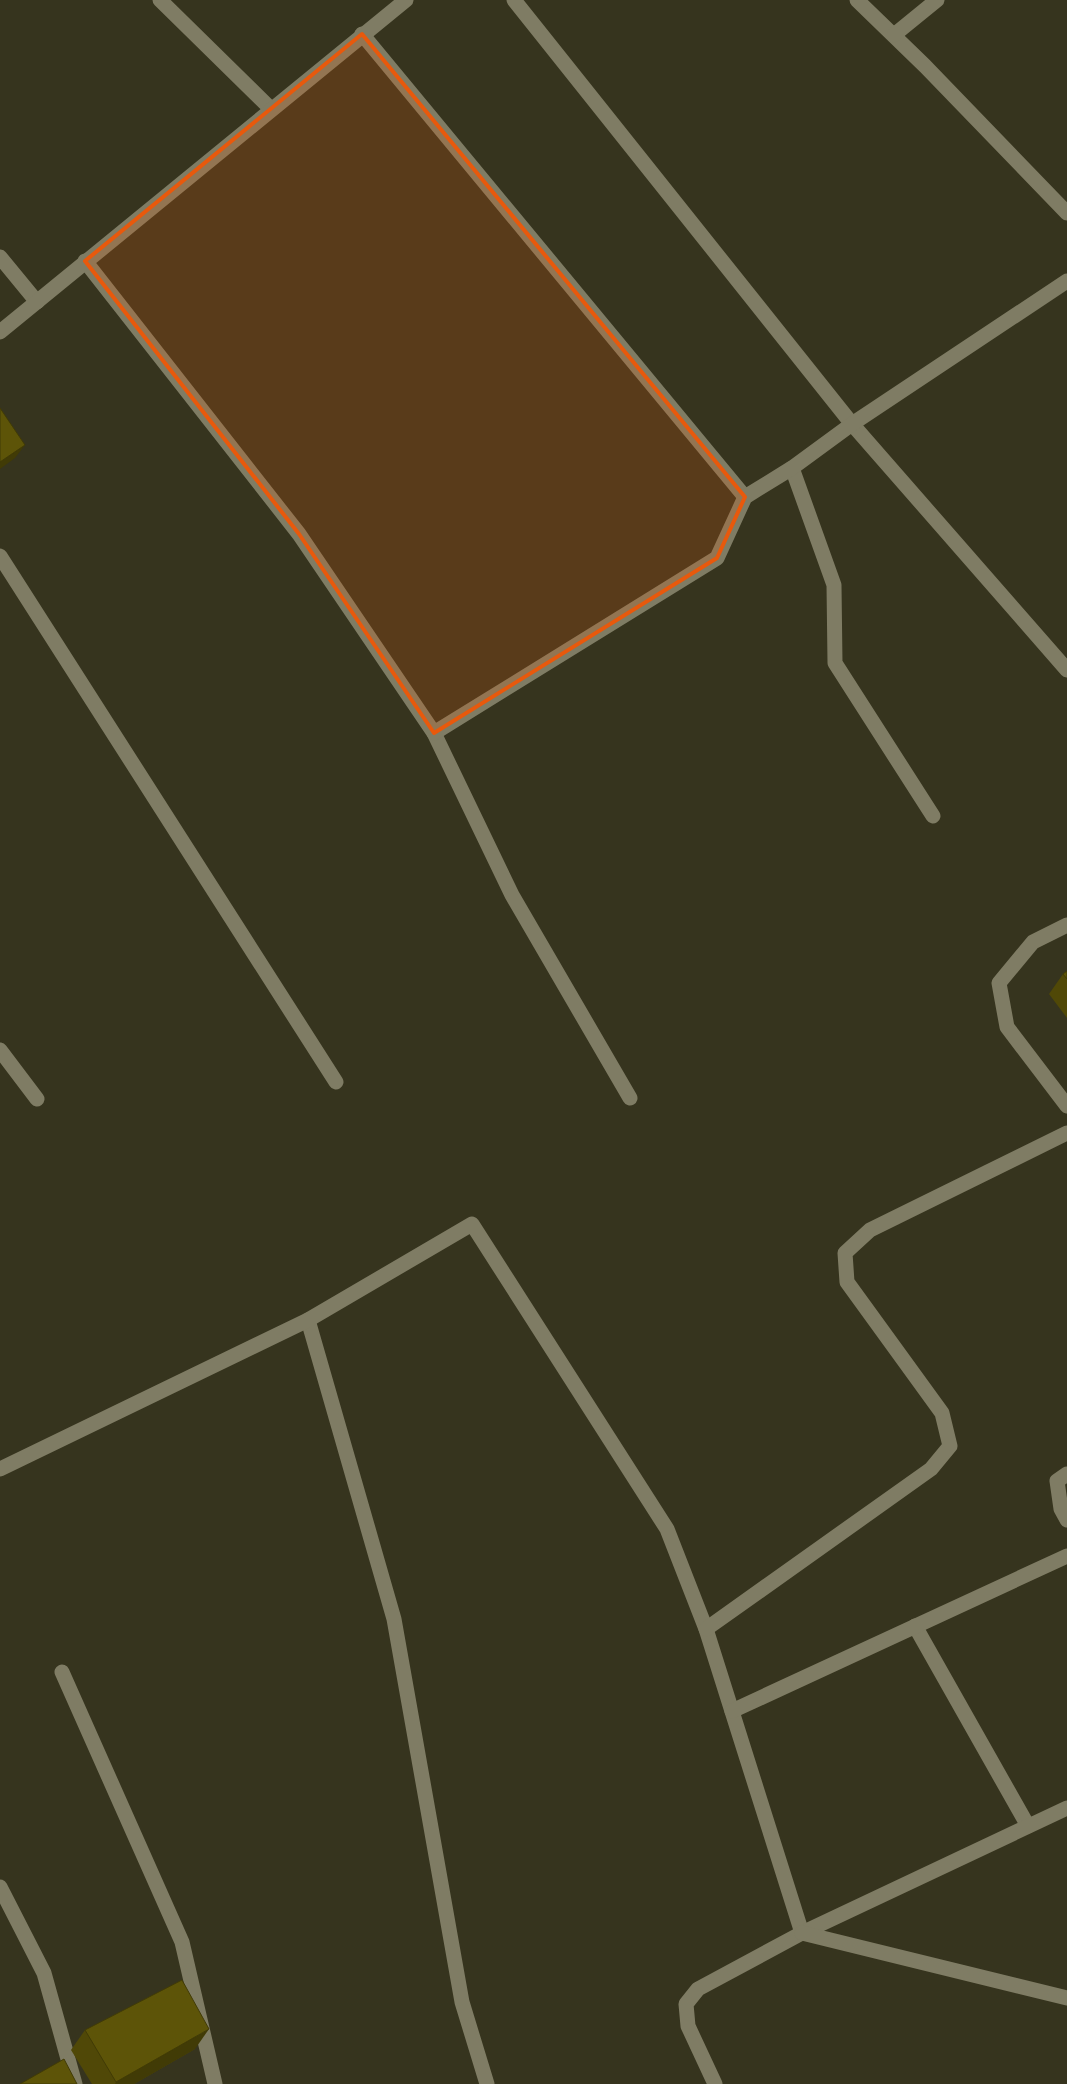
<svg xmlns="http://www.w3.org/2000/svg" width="1067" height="2084" font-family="Roboto,sans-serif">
<rect width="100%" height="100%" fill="#36341e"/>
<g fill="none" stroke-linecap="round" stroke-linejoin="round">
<g stroke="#7f7c64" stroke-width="15">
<path d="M 160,0 L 271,109"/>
<path d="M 514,0 L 852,424 L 1067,670"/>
<path d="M 857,0 L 925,66 L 1067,213"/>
<path d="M 362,34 L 745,497"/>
<path d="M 894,35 L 937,0"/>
<path d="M 0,257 L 37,302"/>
<path d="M 85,261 L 299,534 L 434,733 L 512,895 L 630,1098"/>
<path d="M 792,468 L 834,585 L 835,663 L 933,816"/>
<path d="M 0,556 L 336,1082"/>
<path d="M 434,733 L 717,558 L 745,497 L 792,468 L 852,424 L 1067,281"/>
<path d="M 1067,925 L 1033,942 L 999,983 L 1007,1027 L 1067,1106"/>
<path d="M 0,1050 L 37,1099"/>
<path d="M 308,1320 L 394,1619 L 462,2002 L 487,2084"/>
<path d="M 0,1469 L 308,1320 L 472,1224 L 667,1529 L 706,1629 L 802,1933 L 698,1989 L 686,2004 L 688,2026 L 715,2084"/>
<path d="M 1067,1474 L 1057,1481 L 1061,1509 L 1067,1520"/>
<path d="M 915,1626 L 1028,1826"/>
<path d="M 706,1629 L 931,1469 L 950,1446 L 942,1413 L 847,1282 L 845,1253 L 870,1230 L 1067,1133"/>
<path d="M 62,1672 L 182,1942 L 215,2084"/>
<path d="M 732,1711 L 1067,1556"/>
<path d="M 0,1887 L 44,1973 L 75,2084"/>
<path d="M 802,1933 L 1067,1808"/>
<path d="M 802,1933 L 1067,1998"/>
</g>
<path stroke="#7f7c64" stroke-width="15" d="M 0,332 L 406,0"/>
</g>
<g fill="#504807">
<path d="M 1067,971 L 1067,1018 L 1049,994 L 1063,974 Z"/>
<path d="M 85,2030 L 195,2049 L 134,2084 L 92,2084 L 71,2050 Z"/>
</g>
<g fill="#413b06">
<path d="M 25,445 L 15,458 L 0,469 L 0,462 Z"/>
<path d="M 209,2029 L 195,2049 L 134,2084 L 115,2084 L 116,2082 Z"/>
</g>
<g fill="#5d5408" stroke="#413b06">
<path d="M 0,408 L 25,445 L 0,462 Z"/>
<path d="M 1067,971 L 1067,979 L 1063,974 Z"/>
<path d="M 182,1980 L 209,2029 L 116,2082 L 85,2030 Z"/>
<path d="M 64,2059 L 77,2084 L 20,2084 Z"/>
</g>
<path fill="#e8590c" fill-opacity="0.2" stroke="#e8590c" stroke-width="4" stroke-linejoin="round" d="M 362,34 L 745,497 L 717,558 L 434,733 L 299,534 L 85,261 Z"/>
</svg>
